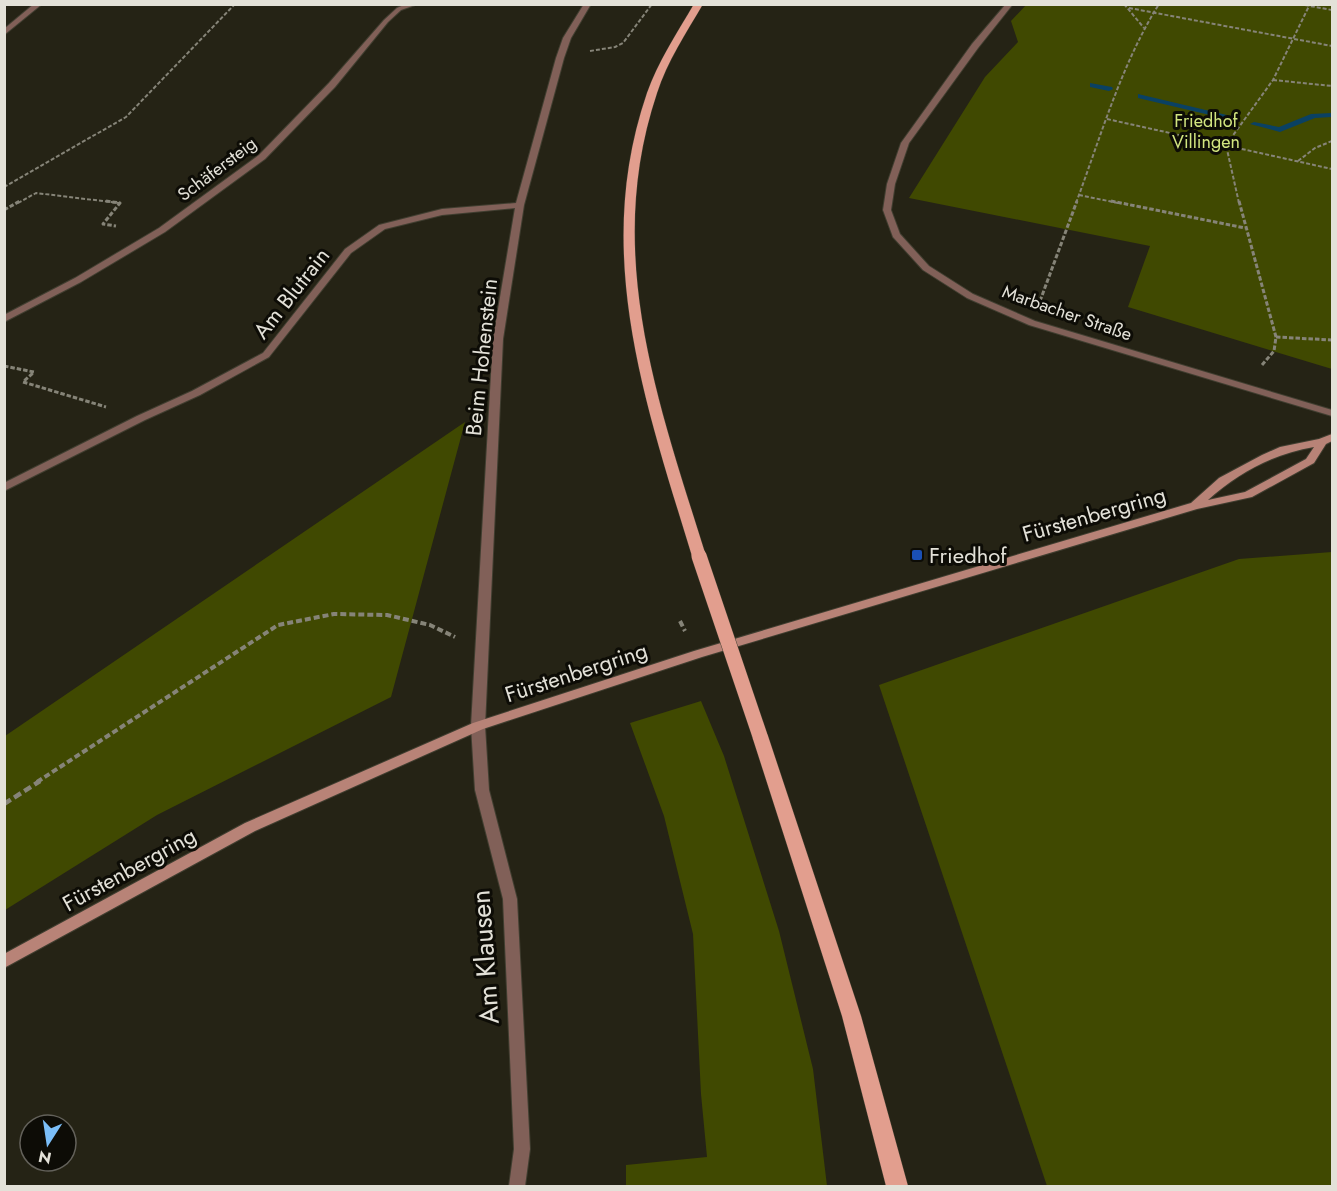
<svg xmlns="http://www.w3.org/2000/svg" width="1337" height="1191" font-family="Jost,sans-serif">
<rect width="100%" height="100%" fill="#252315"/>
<g fill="#404901">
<path d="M 1027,4 L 1332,5 L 1332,369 L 1128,307 L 1150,246 L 909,198 L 985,77 L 1018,42 L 1011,21 Z"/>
<path d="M 465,422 L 391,697 L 157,815 L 5,910 L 5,736 Z"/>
<path d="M 1332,552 L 1332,1186 L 1047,1186 L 879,685 L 1239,559 Z"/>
<path d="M 701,701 L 724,756 L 779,931 L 813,1069 L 827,1186 L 626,1186 L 626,1165 L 707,1157 L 701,1094 L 693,934 L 664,816 L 630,723 Z"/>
</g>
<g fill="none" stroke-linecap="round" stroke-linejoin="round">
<g fill="#0a4163" fill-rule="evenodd">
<path d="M 1090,83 L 1112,87 L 1113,89 L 1109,91 L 1090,87 Z"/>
<path d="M 1138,94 L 1231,116 L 1235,118 L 1231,120 L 1138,98 Z"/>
<path d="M 1332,113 L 1332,117 L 1315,118 L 1280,132 L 1250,124 L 1254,122 L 1279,127 L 1311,114 Z"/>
</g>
<g stroke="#403e30" stroke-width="2">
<g id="street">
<path d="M 34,4 L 42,4 L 4,35 L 4,29 Z"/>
<path d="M 406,4 L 418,4 L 401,10 L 388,22 L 335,87 L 265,159 L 165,232 L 81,282 L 4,322 L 4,315 L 75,278 L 159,228 L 259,155 L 329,83 L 384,20 L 397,8 Z"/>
<path d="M 584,4 L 591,4 L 571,38 L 564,58 L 524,205 L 503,339 L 485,726 L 489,790 L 517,899 L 530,1149 L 525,1186 L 509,1186 L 514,1149 L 503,899 L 475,790 L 471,726 L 493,339 L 515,208 L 442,215 L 385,229 L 351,253 L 269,357 L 200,395 L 145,420 L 4,491 L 4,483 L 137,416 L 192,391 L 263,353 L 345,249 L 379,225 L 442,209 L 516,203 L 556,58 L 563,38 Z"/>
<path d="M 1006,4 L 1013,4 L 978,48 L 909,143 L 895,184 L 891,210 L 900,234 L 929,266 L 973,294 L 1035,321 L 1332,410 L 1332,416 L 1029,325 L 967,298 L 923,270 L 893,237 L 883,210 L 887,184 L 901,143 L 972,44 Z"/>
</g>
</g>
<g stroke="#403e30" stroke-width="2">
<path id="secondary" d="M 1332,434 L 1332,441 L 1326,444 L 1314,463 L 1252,497 L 1197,509 L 702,657 L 483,729 L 255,831 L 4,968 L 4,954 L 245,823 L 473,723 L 694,651 L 1191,503 L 1219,478 L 1262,455 L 1280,447 L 1319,439 ZM 1314,447 L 1306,459 L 1245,492 L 1208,500 C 1239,472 1273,454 1314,447 Z"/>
</g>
<g stroke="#403e30" stroke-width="1">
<g id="primary">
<path d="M 694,4 L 703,4 C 686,33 667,62 657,93 C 603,254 658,402 706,556 L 699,561 L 692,556 C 645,402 592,253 647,93 C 658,62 677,33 694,4 Z"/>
<path d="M 760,730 L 766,732 L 768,736 L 861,1016 L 908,1186 L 886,1186 L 842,1016 L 752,736 L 754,732 Z"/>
</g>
</g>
<g stroke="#868478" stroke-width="2" stroke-dasharray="4 2" stroke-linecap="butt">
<path d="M 1124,4 L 1144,28"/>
<path d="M 1299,4 L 1332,10"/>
<path d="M 1129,8 L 1332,46"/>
<path d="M 590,51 L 615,47 L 623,43 L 652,4"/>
<path d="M 1273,80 L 1332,86"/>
<path d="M 1107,119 L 1332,169"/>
<path d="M 1298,161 L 1315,148 L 1332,141"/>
<path d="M 4,187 L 126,117 L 235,4"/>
<path d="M 1079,195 L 1118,203"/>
<path d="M 18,203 L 36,193 L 119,203"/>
<path d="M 1076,203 C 1101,136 1121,65 1159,4"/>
<path d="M 1239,203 L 1226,145 L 1273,80 L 1310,4"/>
</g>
<g stroke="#868478" stroke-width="3" stroke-dasharray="4.5 2" stroke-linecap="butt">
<path d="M 106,201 L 120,203 L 103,224 L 116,226"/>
<path d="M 1111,201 L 1245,228"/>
<path d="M 1239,201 L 1276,337 L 1274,351 L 1262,365"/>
<path d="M 4,210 L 20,201"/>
<path d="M 1040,301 L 1077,201"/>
<path d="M 1276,337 L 1332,340"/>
<path d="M 4,366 L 34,372 L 23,382 L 106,407"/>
</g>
<g stroke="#868478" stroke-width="4" stroke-dasharray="6 3" stroke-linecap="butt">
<path d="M 680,621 L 685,631"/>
<path d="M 37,782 L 278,625 L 334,614 L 387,615 L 430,625 L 455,637"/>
</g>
<path stroke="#868478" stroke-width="4.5" stroke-dasharray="8 4" stroke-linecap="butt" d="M 4,804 L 40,781"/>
<use href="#street" fill="#816058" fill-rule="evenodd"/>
<use href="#secondary" fill="#b88377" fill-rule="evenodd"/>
<use href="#primary" fill="#e29e8e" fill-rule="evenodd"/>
<g stroke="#403e30" stroke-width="16" stroke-linecap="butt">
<path id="primary-bridge" d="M 699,556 L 760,736"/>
</g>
<use href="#primary-bridge" stroke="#e29e8e" stroke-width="15"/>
</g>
<rect fill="#1a4fb4" stroke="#0d0c06" stroke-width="2" x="911" y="549" width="12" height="12" rx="3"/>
<g text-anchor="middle" stroke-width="6" stroke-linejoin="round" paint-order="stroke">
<g font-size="18" fill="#d2e57f" stroke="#0d0c06">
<text x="1206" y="127">Friedhof<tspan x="1206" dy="21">Villingen</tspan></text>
</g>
<g font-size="18" fill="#e3e1d8" stroke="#0d0c06">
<text transform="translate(217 169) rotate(-37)" y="6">Schäfersteig</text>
<text transform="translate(1067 313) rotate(19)" y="6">Marbacher Straße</text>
</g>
<g font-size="22" fill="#e3e1d8" stroke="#0d0c06">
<text transform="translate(291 293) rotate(-52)" y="8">Am Blutrain</text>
<text transform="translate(481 357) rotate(-84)" y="8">Beim Hohenstein</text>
<text transform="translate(1094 514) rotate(-16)" y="8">Fürstenbergring</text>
<text transform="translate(576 672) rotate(-18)" y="8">Fürstenbergring</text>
<text transform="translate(129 869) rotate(-29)" y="8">Fürstenbergring</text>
</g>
<g font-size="22" fill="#e3e1d8" stroke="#0d0c06" text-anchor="start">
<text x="929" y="563">Friedhof</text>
</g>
<g font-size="27" fill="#e3e1d8" stroke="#0d0c06">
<text transform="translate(485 957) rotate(-94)" y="9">Am Klausen</text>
</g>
</g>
<rect width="1337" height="1191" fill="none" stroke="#e3e1d8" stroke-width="12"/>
<g transform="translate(48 1143) rotate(192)"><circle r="28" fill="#0d0c06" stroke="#63615a" stroke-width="1.5"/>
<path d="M0-4.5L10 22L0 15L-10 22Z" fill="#7bbef8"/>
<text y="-9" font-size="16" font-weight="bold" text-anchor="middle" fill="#e3e1d8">N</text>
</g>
</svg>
